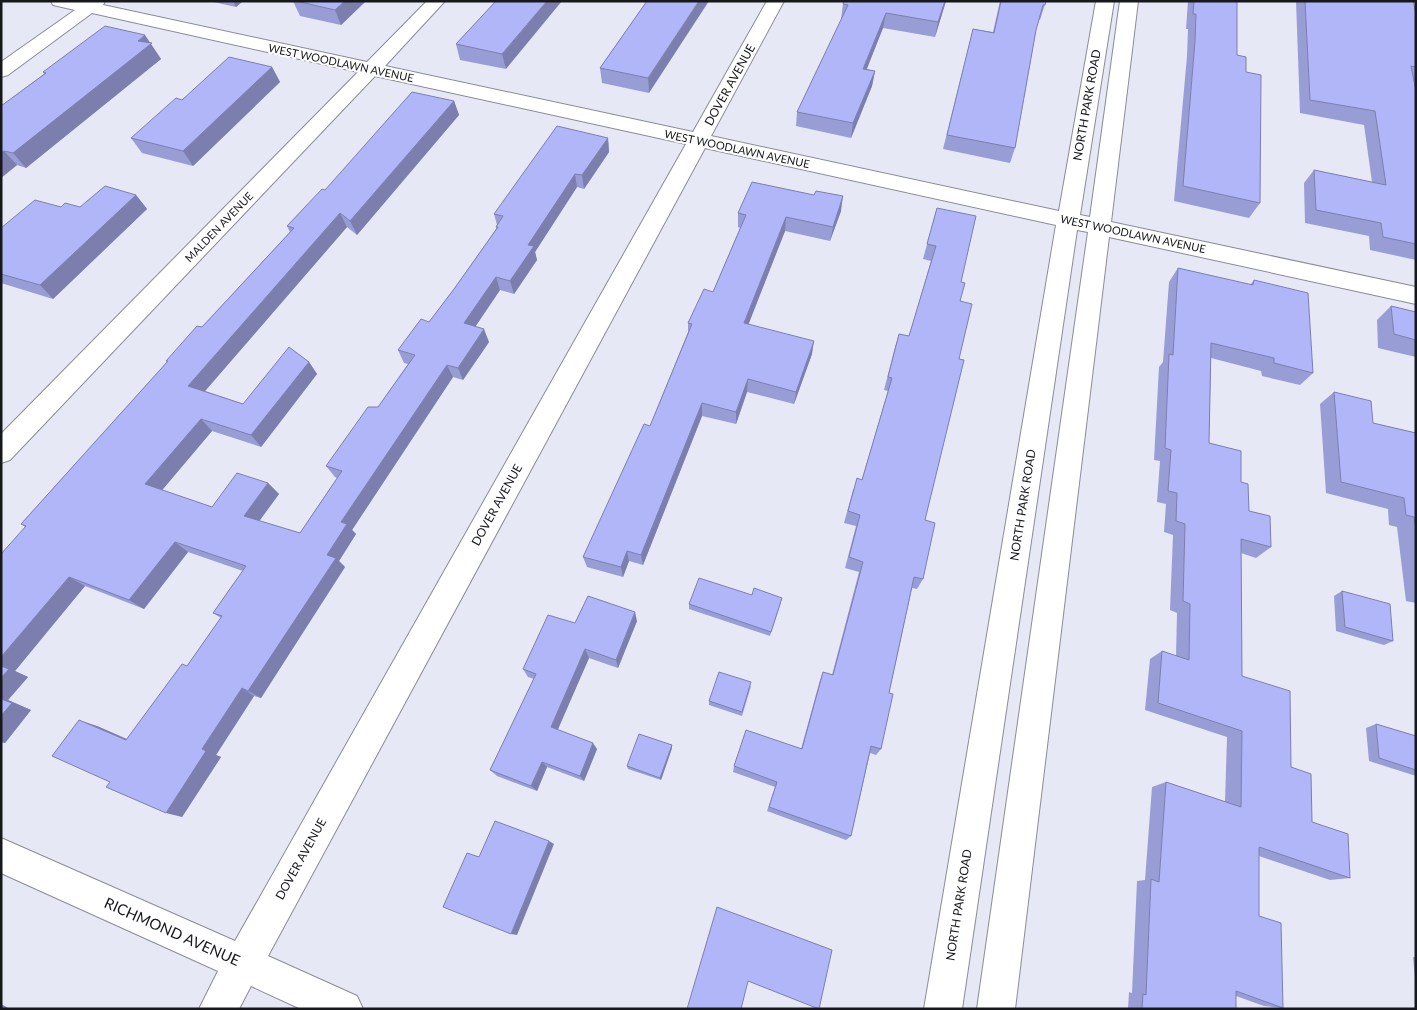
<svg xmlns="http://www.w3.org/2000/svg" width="1417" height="1010" font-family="Lato,sans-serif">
<rect width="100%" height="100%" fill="#e6e8f5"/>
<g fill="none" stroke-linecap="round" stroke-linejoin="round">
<g stroke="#8a8c98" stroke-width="2">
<path id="minor" d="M 51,1 L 105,1 L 103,5 L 367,62 L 427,1 L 445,1 L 385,66 L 693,132 L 767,1 L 784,1 L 711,136 L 1059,211 L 1096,1 L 1114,1 L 1080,215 L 1090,217 L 1120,1 L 1138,1 L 1111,222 L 1416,287 L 1416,304 L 1109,237 L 1015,1009 L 977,1009 L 1088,232 L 1077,230 L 962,1009 L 924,1009 L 1056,225 L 705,148 L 268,956 L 357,996 L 363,1009 L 301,1009 L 251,986 L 239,1009 L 199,1009 L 218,971 L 1,873 L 1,838 L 235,941 L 686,144 L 375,76 L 10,460 L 1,463 L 1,434 L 358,72 L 92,13 L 8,75 L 1,77 L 1,62 L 75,10 L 53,5 Z"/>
</g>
<use href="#minor" fill="#fff" fill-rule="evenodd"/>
</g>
<g fill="#989dd6">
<path d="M 209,1 L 243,1 L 236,7 Z"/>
<path d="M 293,1 L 366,1 L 341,25 L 300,16 Z"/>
<path d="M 496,1 L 506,69 L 460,60 L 456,44 Z"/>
<path d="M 647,1 L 649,93 L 602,83 L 600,68 Z"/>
<path d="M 946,1 L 935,37 L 883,28 L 866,69 L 875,71 L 872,86 L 851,138 L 796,126 L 797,112 L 842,19 L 841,19 L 843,4 Z"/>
<path d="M 1000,1 L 1046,1 L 1040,20 L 1039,20 L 1036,30 L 1015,148 L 1010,163 L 943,149 L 973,29 L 993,32 Z"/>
<path d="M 1188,1 L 1237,1 L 1237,55 L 1246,72 L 1260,203 L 1249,218 L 1174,201 L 1187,56 L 1188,29 L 1186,29 Z"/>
<path d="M 1296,1 L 1413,1 L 1416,67 L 1416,83 L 1414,82 L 1416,91 L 1416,260 L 1370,250 L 1369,236 L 1305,223 L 1304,183 L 1314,170 L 1372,182 L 1364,125 L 1300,113 Z"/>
<path d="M 150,43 L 161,59 L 26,168 L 17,165 L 1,178 L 1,106 L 44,74 L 43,72 Z"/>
<path d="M 272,67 L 280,82 L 193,166 L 142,153 L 131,138 L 182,100 Z"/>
<path d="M 454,101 L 459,115 L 357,235 L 347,227 L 205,391 L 243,404 L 309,362 L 317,374 L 261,447 L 212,431 L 162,490 L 212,507 L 268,483 L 279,494 L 259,521 L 300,533 L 337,478 L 335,477 L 326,466 L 378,407 L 408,364 L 404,363 L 398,350 L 429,322 L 454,289 L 496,229 L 496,227 L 497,225 L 494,214 L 608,138 L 609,152 L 584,189 L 577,187 L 535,252 L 537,260 L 514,294 L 500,290 L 475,327 L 489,342 L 463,380 L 453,377 L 352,530 L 356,534 L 339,561 L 345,567 L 261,698 L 254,696 L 216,755 L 221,757 L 182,817 L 110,782 L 97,726 L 127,739 L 187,666 L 221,618 L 213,613 L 243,571 L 188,552 L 144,609 L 85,586 L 15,671 L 28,677 L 8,700 L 31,710 L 5,743 L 1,742 L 25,527 L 21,524 L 167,362 L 166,361 L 202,327 L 290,232 L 287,226 L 325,190 Z"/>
<path d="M 136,195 L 147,209 L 53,299 L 1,283 L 1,228 L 61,207 L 80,207 Z"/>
<path d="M 937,208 L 961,282 L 959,359 L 925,520 L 923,579 L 917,589 L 912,588 L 889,693 L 881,749 L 876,755 L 870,753 L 851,836 L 846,840 L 767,811 L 775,787 L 733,772 L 734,766 L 801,749 L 820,680 L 823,672 L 832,675 L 859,572 L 845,568 L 856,526 L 844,523 L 853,490 L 862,479 L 888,391 L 884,390 L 895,347 L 899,334 L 909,336 L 931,261 L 923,259 Z"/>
<path d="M 841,211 L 830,241 L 785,231 L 748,324 L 812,354 L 794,404 L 747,392 L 736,424 L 702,416 L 643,565 L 629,561 L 623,577 L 587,567 L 583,557 L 650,426 L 688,332 L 688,323 L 713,292 L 740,228 L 738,227 L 738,213 Z"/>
<path d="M 1178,268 L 1250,285 L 1254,280 L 1313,373 L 1300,385 L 1262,376 L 1261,371 L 1211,358 L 1209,443 L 1241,482 L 1249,511 L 1271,547 L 1256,558 L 1241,553 L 1242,676 L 1291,767 L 1312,822 L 1350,878 L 1330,880 L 1259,856 L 1259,916 L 1283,1008 L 1264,1006 L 1236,996 L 1236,1009 L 1128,1009 L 1129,992 L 1132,993 L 1137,881 L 1145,880 L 1152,787 L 1166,782 L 1225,802 L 1227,737 L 1145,710 L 1150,659 L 1162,651 L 1176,656 L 1177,613 L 1170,610 L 1173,535 L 1164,532 L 1166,504 L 1157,502 L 1160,461 L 1154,460 L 1159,367 L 1163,362 L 1169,282 Z"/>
<path d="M 1391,306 L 1416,312 L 1416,357 L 1378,348 L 1377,320 Z"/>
<path d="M 1334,392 L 1373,423 L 1416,433 L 1416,603 L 1406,601 L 1397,527 L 1389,525 L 1388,509 L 1326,493 L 1320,404 Z"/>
<path d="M 1342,591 L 1393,641 L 1384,645 L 1336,631 L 1334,596 Z"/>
<path d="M 752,595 L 781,602 L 770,636 L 689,609 L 689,604 Z"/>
<path d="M 637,621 L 618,668 L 589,658 L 557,730 L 597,749 L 584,781 L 547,767 L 537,791 L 497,776 L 490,770 L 534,679 L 528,677 L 523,669 L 575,623 Z"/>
<path d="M 751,686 L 742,716 L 709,705 L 709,701 Z"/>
<path d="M 1376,724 L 1416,736 L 1416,776 L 1369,761 L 1366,728 Z"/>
<path d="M 672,745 L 672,748 L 661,780 L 628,769 L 627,766 Z"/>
<path d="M 1413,957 L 1416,957 L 1416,987 Z"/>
</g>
<g fill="#7c7fae">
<path d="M 233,1 L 243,1 L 236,7 Z"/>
<path d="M 345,1 L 366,1 L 341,25 L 335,10 Z"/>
<path d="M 547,1 L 562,1 L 506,69 L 502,54 Z"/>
<path d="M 699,1 L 709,1 L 649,93 L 648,78 Z"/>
<path d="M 945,1 L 946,1 L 935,37 L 938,22 Z"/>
<path d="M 886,13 L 883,28 L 861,84 L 863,69 Z"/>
<path d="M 145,35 L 161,59 L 26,168 L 13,153 Z"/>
<path d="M 272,67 L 280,82 L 193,166 L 183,151 Z"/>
<path d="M 875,71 L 872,86 L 851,138 L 853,123 Z"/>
<path d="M 454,101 L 459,115 L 357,235 L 350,221 Z"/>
<path d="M 608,138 L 609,152 L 584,189 L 582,175 Z"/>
<path d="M 4,151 L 17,165 L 1,178 L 1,152 Z"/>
<path d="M 575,174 L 577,187 L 535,252 L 537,260 L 514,294 L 510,281 L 528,245 Z"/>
<path d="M 136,195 L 147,209 L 53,299 L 40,285 Z"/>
<path d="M 843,196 L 841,211 L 830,241 L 833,227 Z"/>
<path d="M 340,213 L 347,227 L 199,398 L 188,386 Z"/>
<path d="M 786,217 L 785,231 L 744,336 L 744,323 Z"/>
<path d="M 496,277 L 500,290 L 469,336 L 464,323 Z"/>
<path d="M 484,329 L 489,342 L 463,380 L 458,368 Z"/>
<path d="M 814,341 L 812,354 L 794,404 L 796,392 Z"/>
<path d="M 309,362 L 317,374 L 261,447 L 251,435 Z"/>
<path d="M 447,365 L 453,377 L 352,530 L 356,534 L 339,561 L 345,567 L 261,698 L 248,691 L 327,555 L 341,522 Z"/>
<path d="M 748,379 L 747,392 L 736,424 L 736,412 Z"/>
<path d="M 702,403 L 702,416 L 643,565 L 641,555 Z"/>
<path d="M 201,419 L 212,431 L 158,495 L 145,484 Z"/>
<path d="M 268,483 L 279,494 L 255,527 L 244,516 Z"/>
<path d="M 175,542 L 188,552 L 144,609 L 129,600 Z"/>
<path d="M 627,551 L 629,561 L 623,577 L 621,567 Z"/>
<path d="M 69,577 L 85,586 L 15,671 L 28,677 L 8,700 L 31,710 L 5,743 L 1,742 L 1,657 Z"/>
<path d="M 635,612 L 637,621 L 618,668 L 616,660 Z"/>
<path d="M 585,649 L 589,658 L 556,734 L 551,727 Z"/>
<path d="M 242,688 L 254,696 L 216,755 L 221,757 L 182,817 L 166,813 L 202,749 Z"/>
<path d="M 79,720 L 97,726 L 142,746 L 126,740 Z"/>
<path d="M 593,743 L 597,749 L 584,781 L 580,776 Z"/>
<path d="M 672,745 L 672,748 L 661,780 L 660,778 Z"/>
<path d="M 542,762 L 547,767 L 537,791 L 531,786 Z"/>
<path d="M 549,841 L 554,844 L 517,935 L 511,934 Z"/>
<path d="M 1,1004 L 10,1009 L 1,1009 Z"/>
</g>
<g fill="#b1b6f9" stroke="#7c7fae">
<path d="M 296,1 L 345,1 L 335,10 Z"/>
<path d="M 496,1 L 547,1 L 502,54 L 456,44 Z"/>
<path d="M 647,1 L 699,1 L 648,78 L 600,68 Z"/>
<path d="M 844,1 L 945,1 L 938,22 L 886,13 L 863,69 L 875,71 L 853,123 L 797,112 L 848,5 L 843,4 Z"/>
<path d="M 1001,1 L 1046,1 L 1045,5 L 1043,5 L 1036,30 L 1015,148 L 947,135 L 973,29 L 994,33 Z"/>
<path d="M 1194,1 L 1237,1 L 1237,55 L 1246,57 L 1246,72 L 1261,75 L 1260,203 L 1183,186 L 1195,41 L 1196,14 L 1193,14 Z"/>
<path d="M 1305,1 L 1413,1 L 1416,13 L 1416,67 L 1411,66 L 1416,91 L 1416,244 L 1383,237 L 1381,223 L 1316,210 L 1314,170 L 1386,185 L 1375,111 L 1310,100 Z"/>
<path d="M 105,26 L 145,35 L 138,41 L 152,43 L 13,153 L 4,151 L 1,152 L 1,106 L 46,73 L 43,72 Z"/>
<path d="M 229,57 L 272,67 L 183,151 L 131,138 L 176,98 L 182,100 Z"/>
<path d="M 412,92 L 454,101 L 350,221 L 340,213 L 188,386 L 243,404 L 289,347 L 309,362 L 251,435 L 201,419 L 145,484 L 212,507 L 237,473 L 268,483 L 244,516 L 300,533 L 342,471 L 326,466 L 368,407 L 378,407 L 415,355 L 398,350 L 421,319 L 429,322 L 454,289 L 498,227 L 496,227 L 503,216 L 494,214 L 557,126 L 608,138 L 582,175 L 575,174 L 528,245 L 534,246 L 510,281 L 496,277 L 464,323 L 484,329 L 458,368 L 447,365 L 341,522 L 347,524 L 327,555 L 336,558 L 248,691 L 242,688 L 202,749 L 206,751 L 166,813 L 106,787 L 110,782 L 52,756 L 79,720 L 126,740 L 182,664 L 187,666 L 222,616 L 213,613 L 246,566 L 175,542 L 129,600 L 69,577 L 1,657 L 1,554 L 26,526 L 21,524 L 168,361 L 166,361 L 197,326 L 202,327 L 294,228 L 287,226 L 322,189 L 325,190 Z"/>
<path d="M 752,182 L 814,195 L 816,191 L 843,196 L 833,227 L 786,217 L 744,323 L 814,341 L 796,392 L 748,379 L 736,412 L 702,403 L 641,555 L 627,551 L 621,567 L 583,557 L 644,424 L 650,426 L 692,324 L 688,323 L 704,289 L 713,292 L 746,215 L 738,213 Z"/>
<path d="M 105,186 L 136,195 L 40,285 L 1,274 L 1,228 L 35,200 L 61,207 L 65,203 L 80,207 Z"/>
<path d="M 937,208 L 976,216 L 961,282 L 965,283 L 960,301 L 972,304 L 959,359 L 964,360 L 925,520 L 935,523 L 923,579 L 914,577 L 889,693 L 893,694 L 881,749 L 871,746 L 851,836 L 769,807 L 777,782 L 734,766 L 746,730 L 802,749 L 823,672 L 833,675 L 863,562 L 849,557 L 860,515 L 848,511 L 857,478 L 862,480 L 892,378 L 888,377 L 899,334 L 909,336 L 936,246 L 927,244 Z"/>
<path d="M 1178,268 L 1253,285 L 1254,280 L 1308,293 L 1313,373 L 1274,363 L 1274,358 L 1211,343 L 1209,443 L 1241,451 L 1241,482 L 1248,484 L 1249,511 L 1270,516 L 1271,547 L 1241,539 L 1242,676 L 1290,691 L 1291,767 L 1311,774 L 1312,822 L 1348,834 L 1350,878 L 1259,847 L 1259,916 L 1281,923 L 1283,1008 L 1236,991 L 1236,1009 L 1142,1009 L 1143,994 L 1146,995 L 1151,879 L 1159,882 L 1166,782 L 1241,807 L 1242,731 L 1158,703 L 1162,651 L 1189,660 L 1190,604 L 1183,601 L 1185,524 L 1176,521 L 1177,493 L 1168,491 L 1171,450 L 1165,448 L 1169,354 L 1173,355 Z"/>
<path d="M 1391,306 L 1416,312 L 1416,340 L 1394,334 Z"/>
<path d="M 1334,392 L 1371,401 L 1373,423 L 1416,433 L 1416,529 L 1414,517 L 1406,515 L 1404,498 L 1341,482 Z"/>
<path d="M 699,578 L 752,595 L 754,588 L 782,598 L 771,632 L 689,604 Z"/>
<path d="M 1342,591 L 1390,604 L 1393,641 L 1345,627 Z"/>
<path d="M 588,596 L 635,612 L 616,660 L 585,649 L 551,727 L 593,743 L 580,776 L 542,762 L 531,786 L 490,770 L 536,674 L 523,669 L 548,615 L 575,623 Z"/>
<path d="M 1,666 L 9,669 L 1,678 Z"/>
<path d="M 719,672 L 751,682 L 742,712 L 709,701 Z"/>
<path d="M 1,699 L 12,703 L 1,716 Z"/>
<path d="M 1376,724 L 1416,736 L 1416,770 L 1379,758 Z"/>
<path d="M 639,734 L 672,745 L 660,778 L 627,766 Z"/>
<path d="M 495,821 L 549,841 L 511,934 L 443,907 L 467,853 L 479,857 Z"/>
<path d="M 717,907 L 832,950 L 819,1009 L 748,981 L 741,1009 L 687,1009 Z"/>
</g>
<g text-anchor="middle" stroke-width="4" stroke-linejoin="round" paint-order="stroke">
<g font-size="11" fill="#17181c" stroke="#fff">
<text transform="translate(341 63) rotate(12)" y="4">WEST WOODLAWN AVENUE</text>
<text transform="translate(737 149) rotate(12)" y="4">WEST WOODLAWN AVENUE</text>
<text transform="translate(219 227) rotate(-46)" y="4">MALDEN AVENUE</text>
<text transform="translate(1133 234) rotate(12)" y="4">WEST WOODLAWN AVENUE</text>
</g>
<g font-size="12" fill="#17181c" stroke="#fff">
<text transform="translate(730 85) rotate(-61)" y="4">DOVER AVENUE</text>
<text transform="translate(1087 105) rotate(-80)" y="4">NORTH PARK ROAD</text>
<text transform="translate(497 505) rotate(-61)" y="4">DOVER AVENUE</text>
<text transform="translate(1023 505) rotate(-81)" y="4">NORTH PARK ROAD</text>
<text transform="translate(301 859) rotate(-61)" y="4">DOVER AVENUE</text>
<text transform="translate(959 905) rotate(-81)" y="4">NORTH PARK ROAD</text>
</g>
<g font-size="15" fill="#17181c" stroke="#fff">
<text transform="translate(172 932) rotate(24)" y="5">RICHMOND AVENUE</text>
</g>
</g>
<rect width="1417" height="1010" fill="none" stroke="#17181c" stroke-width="5"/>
</svg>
